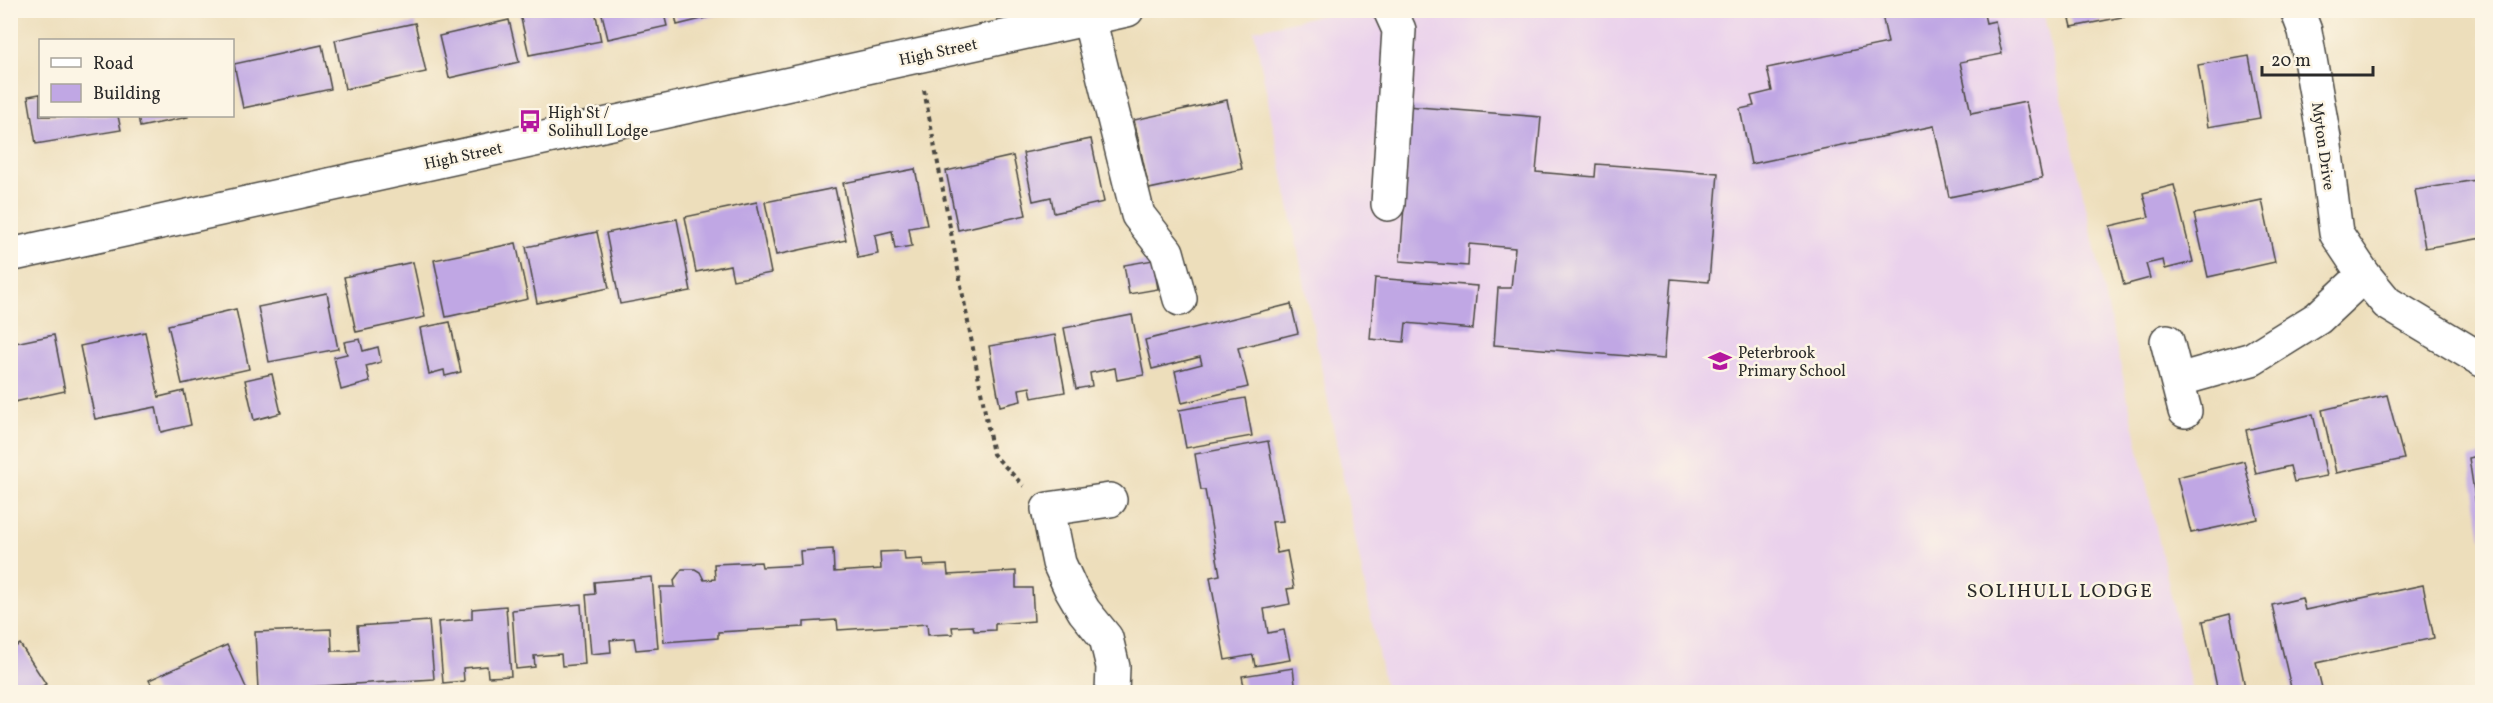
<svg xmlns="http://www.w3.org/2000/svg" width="2493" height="703" font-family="Vollkorn,serif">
<rect width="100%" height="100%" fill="#fcf5e5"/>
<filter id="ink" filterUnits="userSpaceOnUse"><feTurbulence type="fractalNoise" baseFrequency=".0167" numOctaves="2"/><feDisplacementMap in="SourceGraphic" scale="12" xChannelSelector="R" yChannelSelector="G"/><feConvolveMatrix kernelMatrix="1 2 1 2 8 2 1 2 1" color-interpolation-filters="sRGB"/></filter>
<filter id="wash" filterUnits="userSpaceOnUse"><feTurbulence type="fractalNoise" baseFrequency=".008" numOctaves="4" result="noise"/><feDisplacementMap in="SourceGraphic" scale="24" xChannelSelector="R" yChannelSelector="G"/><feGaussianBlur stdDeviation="1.35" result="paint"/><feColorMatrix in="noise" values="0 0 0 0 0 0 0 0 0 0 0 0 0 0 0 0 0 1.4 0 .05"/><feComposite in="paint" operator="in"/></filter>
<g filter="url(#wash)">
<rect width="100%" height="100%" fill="#eddebb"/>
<path fill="#ead1ec" d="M 1343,10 L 2043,11 L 2192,692 L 1386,692 L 1254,30 Z"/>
<g id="blocks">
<g fill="#c0a7e4">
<path d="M 535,10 L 595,10 L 601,41 L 529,55 L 520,14 Z"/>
<path d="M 601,10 L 663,10 L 667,26 L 608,39 Z"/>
<path d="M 674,10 L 734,10 L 734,11 L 677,25 Z"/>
<path d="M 1881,10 L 1983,10 L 1986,23 L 1995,21 L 2002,54 L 1960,62 L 1971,113 L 2026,102 L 2042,178 L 1949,197 L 1934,126 L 1751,164 L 1740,109 L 1754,106 L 1751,96 L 1772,91 L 1767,68 L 1888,43 Z"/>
<path d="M 2068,10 L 2147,10 L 2147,12 L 2072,27 Z"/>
<path d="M 509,20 L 519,62 L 449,78 L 439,36 Z"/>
<path d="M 415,23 L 426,72 L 345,89 L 335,40 Z"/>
<path d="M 322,45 L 331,89 L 243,108 L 234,64 Z"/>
<path d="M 2249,56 L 2260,118 L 2208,127 L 2198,65 Z"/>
<path d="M 40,94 L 40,116 L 118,116 L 121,130 L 36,144 L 28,96 Z"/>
<path d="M 1227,100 L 1242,169 L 1149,189 L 1134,120 Z"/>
<path d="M 1406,106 L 1541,117 L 1536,172 L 1595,177 L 1596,164 L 1718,173 L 1709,282 L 1671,279 L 1664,359 L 1494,345 L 1498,288 L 1511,288 L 1515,248 L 1469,244 L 1468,266 L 1400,261 L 1408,152 L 1402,152 Z"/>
<path d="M 10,113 L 17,144 L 10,145 Z"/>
<path d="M 138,116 L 188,116 L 188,117 L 140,127 Z"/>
<path d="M 1091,139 L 1104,202 L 1054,213 L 1051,197 L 1033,201 L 1023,153 Z"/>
<path d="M 1013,156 L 1026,215 L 958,230 L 946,171 Z"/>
<path d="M 915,169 L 927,225 L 909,228 L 912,246 L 895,249 L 892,231 L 875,235 L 878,254 L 858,258 L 843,183 Z"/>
<path d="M 2482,179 L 2482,238 L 2425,248 L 2415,190 Z"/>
<path d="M 2174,185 L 2193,262 L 2165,269 L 2163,260 L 2146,264 L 2150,278 L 2124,285 L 2110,226 L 2149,217 L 2143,193 Z"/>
<path d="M 835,188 L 846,240 L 776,255 L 765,202 Z"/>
<path d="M 2262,200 L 2275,262 L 2208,277 L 2194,214 Z"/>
<path d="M 757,202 L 771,273 L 733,280 L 730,265 L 696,272 L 685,217 Z"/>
<path d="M 677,219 L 691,291 L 620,304 L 606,233 Z"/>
<path d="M 597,232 L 609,288 L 537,303 L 526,247 Z"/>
<path d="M 516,243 L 528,299 L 446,317 L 434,260 Z"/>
<path d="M 1153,260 L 1158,289 L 1129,294 L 1124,265 Z"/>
<path d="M 413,262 L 425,317 L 356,332 L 344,277 Z"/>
<path d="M 1375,278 L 1477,286 L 1473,329 L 1406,323 L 1404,342 L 1370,339 Z"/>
<path d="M 327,293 L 338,349 L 269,362 L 258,307 Z"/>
<path d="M 1291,304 L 1298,333 L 1238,348 L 1248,387 L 1182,403 L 1175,371 L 1202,364 L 1200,357 L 1152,369 L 1145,340 Z"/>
<path d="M 236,309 L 249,369 L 182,384 L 168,325 Z"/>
<path d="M 1132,315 L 1144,375 L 1117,380 L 1115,368 L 1090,373 L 1092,386 L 1076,389 L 1064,328 Z"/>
<path d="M 450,322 L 461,372 L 445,376 L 444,370 L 429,374 L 420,328 Z"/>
<path d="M 145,332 L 159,397 L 184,391 L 191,425 L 161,432 L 156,407 L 95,419 L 80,346 Z"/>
<path d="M 54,335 L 65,391 L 10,403 L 10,344 Z"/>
<path d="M 1055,335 L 1065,392 L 1032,398 L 1030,387 L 1019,389 L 1021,401 L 1000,406 L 989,346 Z"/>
<path d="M 360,339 L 363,351 L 378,347 L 381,362 L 366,366 L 370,382 L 341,390 L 334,357 L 347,354 L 344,342 Z"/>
<path d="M 272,374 L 281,413 L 254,420 L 245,380 Z"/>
<path d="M 2387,395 L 2404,459 L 2336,473 L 2322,410 Z"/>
<path d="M 1245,398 L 1252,436 L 1186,448 L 1179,410 Z"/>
<path d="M 2313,414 L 2327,476 L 2294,482 L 2290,466 L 2256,474 L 2246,430 Z"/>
<path d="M 1268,441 L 1283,521 L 1272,522 L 1277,553 L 1287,551 L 1294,588 L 1287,589 L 1290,604 L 1264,609 L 1268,633 L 1284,630 L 1290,660 L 1255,666 L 1253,655 L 1225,660 L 1210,577 L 1220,575 L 1205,490 L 1201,490 L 1195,454 Z"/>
<path d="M 2482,455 L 2482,538 L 2481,538 L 2469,458 Z"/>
<path d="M 2244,461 L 2258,519 L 2191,533 L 2177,477 Z"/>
<path d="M 833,549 L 834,572 L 881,569 L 880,552 L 904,551 L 905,560 L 923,559 L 924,566 L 947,565 L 948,575 L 1016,571 L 1016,588 L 1032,588 L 1034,621 L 995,624 L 995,630 L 974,631 L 973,626 L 952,627 L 953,634 L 928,635 L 927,624 L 838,630 L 837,620 L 804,622 L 804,627 L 718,632 L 718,638 L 664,642 L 660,587 L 675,587 L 674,580 L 682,569 L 695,569 L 700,572 L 704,580 L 715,579 L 714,564 L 761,562 L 762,567 L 801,565 L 800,551 Z"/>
<path d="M 652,577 L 658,648 L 636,650 L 634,638 L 610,640 L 611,652 L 591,654 L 586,595 L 595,594 L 594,582 Z"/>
<path d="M 2423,585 L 2434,638 L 2316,663 L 2323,692 L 2292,692 L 2272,605 L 2302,598 L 2305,610 Z"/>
<path d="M 581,604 L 585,664 L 562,666 L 561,654 L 534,656 L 535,667 L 516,669 L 512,610 Z"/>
<path d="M 506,606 L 511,676 L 488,677 L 487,666 L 463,668 L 464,681 L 443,683 L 438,622 L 472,619 L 472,609 Z"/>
<path d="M 2230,614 L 2246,692 L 2218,692 L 2203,621 Z"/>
<path d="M 429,621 L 434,679 L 258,690 L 255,632 L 331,629 L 332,651 L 344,651 L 359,650 L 357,626 Z"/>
<path d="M 20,644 L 46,684 L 33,692 L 10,692 L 10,650 Z"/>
<path d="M 227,645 L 248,692 L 155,692 L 149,680 Z"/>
<path d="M 1293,668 L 1296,692 L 1245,692 L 1242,676 Z"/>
</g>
</g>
</g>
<g filter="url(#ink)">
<use href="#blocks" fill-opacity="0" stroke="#484641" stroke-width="1.5"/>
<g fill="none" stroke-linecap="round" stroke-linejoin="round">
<g stroke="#484641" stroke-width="36">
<g id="minor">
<path d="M 2297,10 L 2305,31 L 2324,138 L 2336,233 L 2364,275 L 2387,303 L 2482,360"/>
<path d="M 1089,18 L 1138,215 L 1167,252 L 1180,299"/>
<path d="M 1388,204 L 1399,30 L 1390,10"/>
<path d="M 10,255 L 1127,10"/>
<path d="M 2167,341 L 2185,411"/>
<path d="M 2178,380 L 2252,359 L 2318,318 L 2364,275"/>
<path d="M 1110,500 L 1048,509 L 1059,563 L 1070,587 L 1084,611 L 1106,638 L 1113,667 L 1112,692"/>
</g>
</g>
<path stroke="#484641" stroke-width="4" stroke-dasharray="4.5 4.5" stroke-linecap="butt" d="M 924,90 L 993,454 L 1024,486"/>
<use href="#minor" stroke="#fff" stroke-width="33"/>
</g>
</g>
<defs>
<g id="bus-bare" transform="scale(1.8)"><path d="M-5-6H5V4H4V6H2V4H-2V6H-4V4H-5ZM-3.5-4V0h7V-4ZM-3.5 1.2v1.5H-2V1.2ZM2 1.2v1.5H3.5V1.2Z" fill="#b5179e" stroke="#fcf5e5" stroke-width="2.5" paint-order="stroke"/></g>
<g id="school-bare" transform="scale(1.8)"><path d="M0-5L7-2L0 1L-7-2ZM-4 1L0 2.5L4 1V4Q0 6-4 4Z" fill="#b5179e" stroke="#fcf5e5" stroke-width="2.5" paint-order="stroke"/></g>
</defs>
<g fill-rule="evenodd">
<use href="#bus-bare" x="530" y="121"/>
<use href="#school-bare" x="1720" y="361"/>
</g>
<g text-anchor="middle" stroke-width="5" stroke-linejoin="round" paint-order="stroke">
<g font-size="16" fill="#2b2b2b" stroke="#fcf5e5">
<text transform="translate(938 51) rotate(-12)" y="6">High Street</text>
<text transform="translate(2324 146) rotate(82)" y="6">Myton Drive</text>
<text transform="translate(463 155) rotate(-12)" y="6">High Street</text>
</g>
<g font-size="16" fill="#2b2b2b" stroke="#fcf5e5" text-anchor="start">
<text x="548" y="118">High St /<tspan x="548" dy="18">Solihull Lodge</tspan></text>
<text x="1738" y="358">Peterbrook<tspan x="1738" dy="18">Primary School</tspan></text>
</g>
<g font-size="20" letter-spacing="1.5" fill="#2b2b2b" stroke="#fcf5e5">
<text x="2060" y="597">SOLIHULL LODGE</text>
</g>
</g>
<rect width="2493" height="703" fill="none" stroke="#fcf5e5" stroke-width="36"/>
<rect x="39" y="39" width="195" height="78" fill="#fcf5e5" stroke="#a8a49b" stroke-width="1.5"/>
<rect x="51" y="58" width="30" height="9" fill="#ffffff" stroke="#a8a49b" stroke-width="1.5"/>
<text x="93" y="69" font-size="18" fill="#2b2b2b">Road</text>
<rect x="51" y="84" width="30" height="18" fill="#c0a7e4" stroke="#a8a49b" stroke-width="1.5"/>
<text x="93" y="99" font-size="18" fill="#2b2b2b">Building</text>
<path d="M2262 66v9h111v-9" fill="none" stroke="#2b2b2b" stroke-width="3"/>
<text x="2271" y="66" font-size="18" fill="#2b2b2b" stroke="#fcf5e5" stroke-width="4.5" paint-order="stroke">20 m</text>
</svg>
